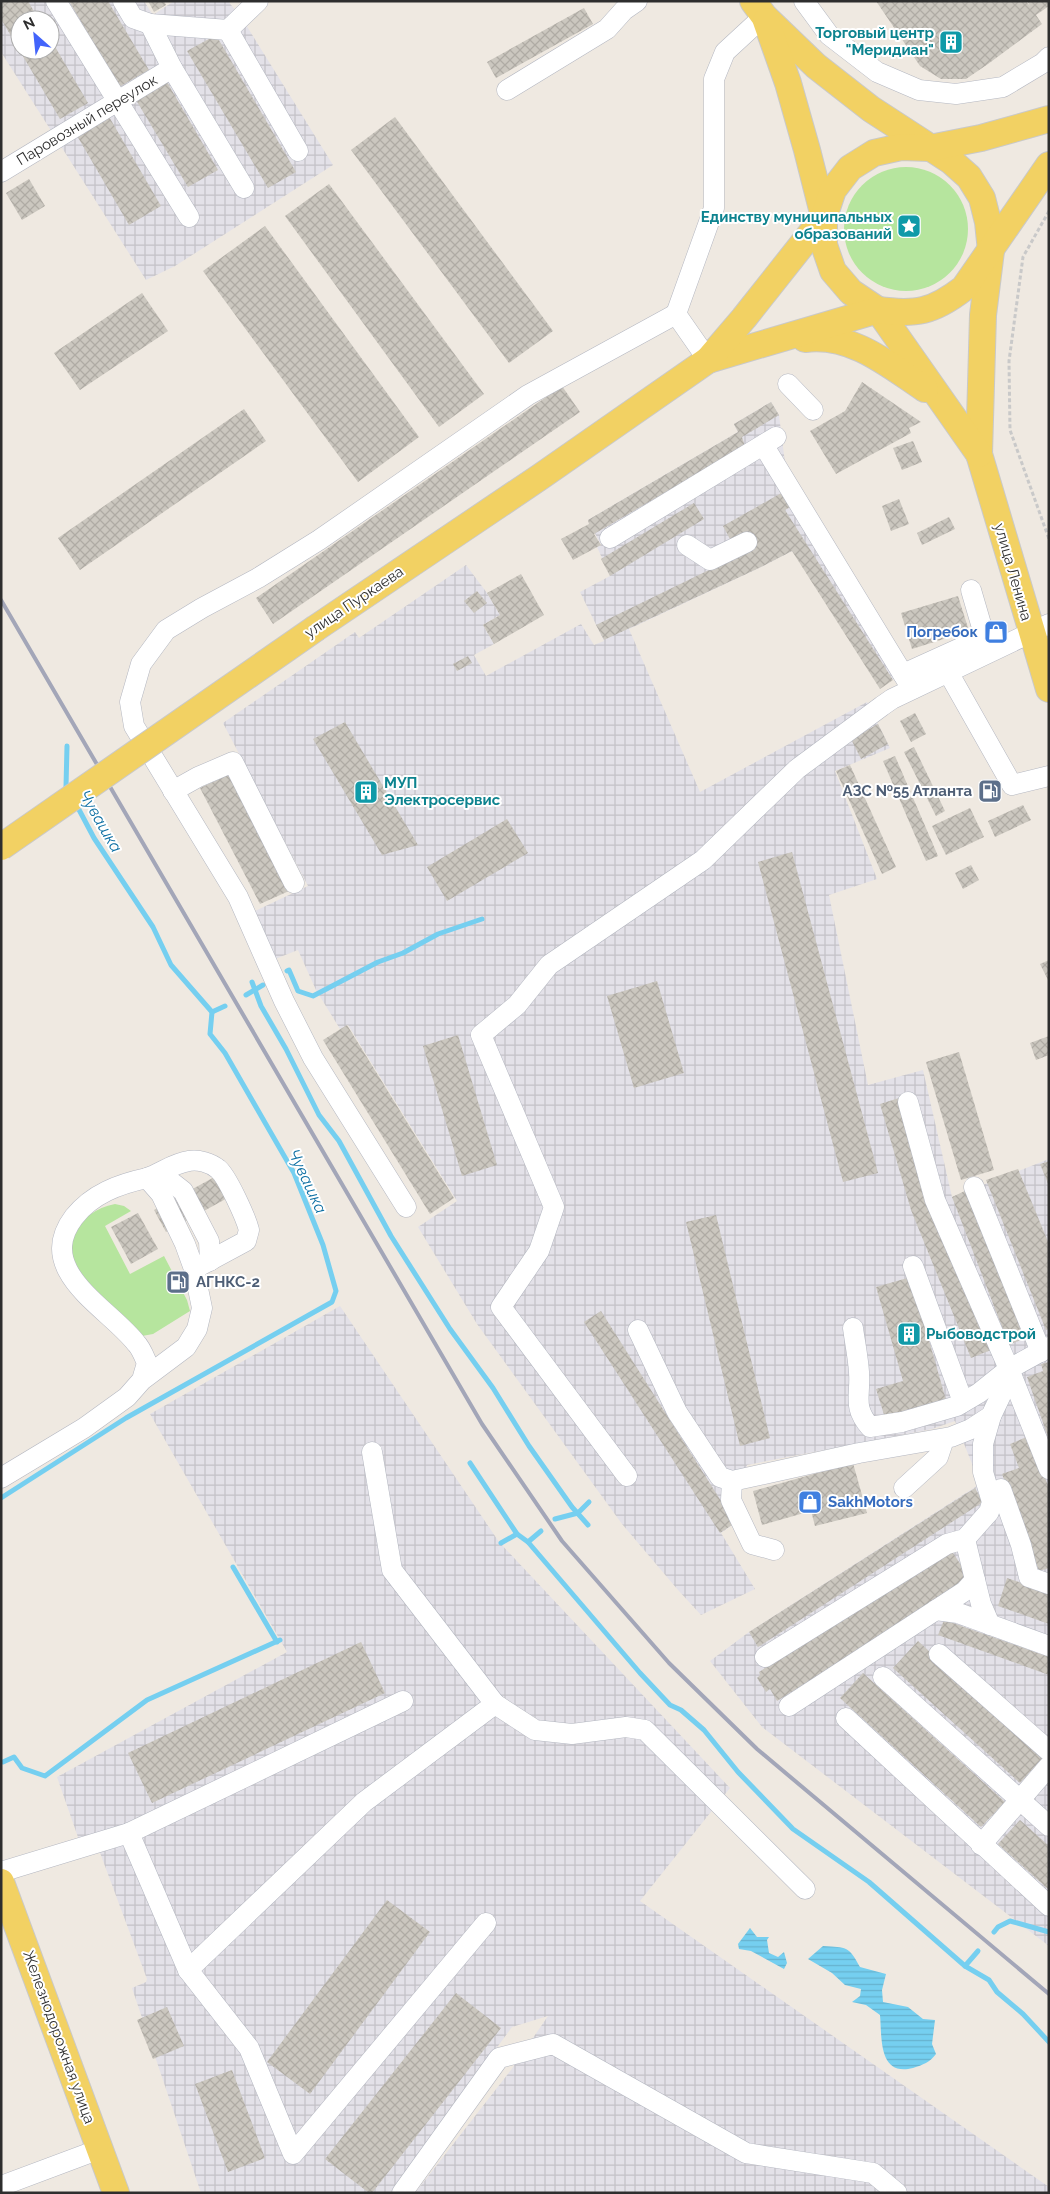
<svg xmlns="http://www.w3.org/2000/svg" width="1050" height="2194" font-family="Raleway,sans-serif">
<defs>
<pattern id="industrial-grid" width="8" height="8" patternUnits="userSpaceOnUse" patternTransform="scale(1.25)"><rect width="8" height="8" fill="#e3e1e8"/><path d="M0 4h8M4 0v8" fill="none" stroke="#c3c1c7"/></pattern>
<pattern id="water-rules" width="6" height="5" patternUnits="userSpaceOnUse" patternTransform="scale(1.25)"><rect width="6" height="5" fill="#75cff0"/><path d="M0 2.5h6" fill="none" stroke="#66b2ce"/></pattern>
<pattern id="building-cross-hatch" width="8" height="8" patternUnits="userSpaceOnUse" patternTransform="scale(1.25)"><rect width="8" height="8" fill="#cbc7bf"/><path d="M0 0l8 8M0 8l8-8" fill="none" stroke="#afaba4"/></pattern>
</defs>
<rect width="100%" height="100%" fill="#efe9e1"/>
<g fill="url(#industrial-grid)" fill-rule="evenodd">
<path d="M 1,1 L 144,1 L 153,15 L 174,1 L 228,1 L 243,20 L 333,165 L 175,266 L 146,280 L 1,52 ZM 20,20 L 50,20 L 50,50 L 20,50 Z"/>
<path d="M 771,402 L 779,415 L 786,471 L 903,664 L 893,680 L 792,551 L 759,568 L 629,629 L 700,792 L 867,702 L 890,748 L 835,771 L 877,879 L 829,895 L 868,1085 L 923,1070 L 952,1197 L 1049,1159 L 1049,1946 L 762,1727 L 710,1661 L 749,1632 L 980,1484 L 955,1421 L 932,1429 L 747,1465 L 735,1523 L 721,1533 L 755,1589 L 701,1615 L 678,1590 L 622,1524 L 477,1324 L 418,1227 L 457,1201 L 348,1025 L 340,1029 L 316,990 L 298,950 L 275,959 L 251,913 L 308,886 L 223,723 L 355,632 L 359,638 L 466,565 L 487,593 L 500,615 L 483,625 L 494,644 L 474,655 L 486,676 L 581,624 L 594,645 L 604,641 L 580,592 L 610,576 L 597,547 L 601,545 L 588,520 L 738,432 L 734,424 Z"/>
<path d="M 340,1306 L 499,1542 L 730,1788 L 640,1901 L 1049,2187 L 1049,2193 L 415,2193 L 511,2070 L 548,2016 L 512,2027 L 390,2193 L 201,2193 L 132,1988 L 146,1982 L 147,1979 L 99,1850 L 79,1840 L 57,1777 L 287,1652 L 150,1414 Z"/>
</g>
<g fill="#b6e59e">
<circle cx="906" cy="229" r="62"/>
<path d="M 115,1204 L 124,1206 L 131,1211 L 105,1226 L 130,1274 L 164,1256 L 187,1300 L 190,1311 L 153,1334 L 142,1336 L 71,1265 L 70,1233 C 84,1218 95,1208 115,1204 Z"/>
</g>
<g fill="url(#water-rules)">
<path d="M 750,1928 L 757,1937 L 769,1937 L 767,1940 L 769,1953 L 778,1957 L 784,1952 L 787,1963 L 784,1969 L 751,1951 L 739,1949 L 738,1944 Z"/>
<path d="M 823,1946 C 847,1948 848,1945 860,1967 L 886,1974 L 882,1990 L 883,2002 L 908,2007 L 923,2019 L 935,2020 L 932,2044 L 936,2054 C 930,2062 923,2065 913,2068 C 878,2077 882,2037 880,2015 L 866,2005 L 852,2002 L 860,1996 L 861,1989 L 845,1985 L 832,1973 L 808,1959 Z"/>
</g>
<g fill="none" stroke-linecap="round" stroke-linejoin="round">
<g stroke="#75cff0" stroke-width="5">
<path d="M 67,746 L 66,787 L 68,790"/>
<path d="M 287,971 L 289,970 L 298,991 L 313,996 L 378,962 L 403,953 L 438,934 L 482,919"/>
<path d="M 252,982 L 261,1006 L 286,1049 L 319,1115 L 339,1141 L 391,1236 L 450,1329 L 493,1388 L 529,1446 L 572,1507 L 588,1525"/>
<path d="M 246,995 L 263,985"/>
<path d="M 212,1012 L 225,1006"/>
<path d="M 470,1463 L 517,1534"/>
<path d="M 1,1498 L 126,1418 L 332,1302 L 336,1291 L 323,1245 L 294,1173 L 225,1053 L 210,1034 L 212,1012 L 171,965 L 153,927 L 94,838 L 76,804"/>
<path d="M 555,1519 L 578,1513 L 589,1502"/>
<path d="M 528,1542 L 541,1531"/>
<path d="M 501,1543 L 517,1534 L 528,1542 L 640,1673 L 670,1705 L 681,1710 L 704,1730 L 738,1772 L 793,1829 L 869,1882 L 965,1966 L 989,1980 L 997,1992 L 1023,2014 L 1049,2042"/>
<path d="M 233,1567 L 277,1642"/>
<path d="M 3,1762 L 14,1757 L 22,1768 L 45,1776 L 147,1700 L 280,1640"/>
<path d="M 994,1932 L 998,1927 L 1010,1921 L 1049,1932"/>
<path d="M 965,1966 L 978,1951"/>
</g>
</g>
<g fill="url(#building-cross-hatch)">
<path d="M 1,1 L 28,1 L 39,20 L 20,20 L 20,50 L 50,50 L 50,38 L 88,103 L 60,119 L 1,19 Z"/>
<path d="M 69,1 L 108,1 L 149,70 L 119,87 Z"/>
<path d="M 148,1 L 164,1 L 166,5 L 154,12 Z"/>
<path d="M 876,1 L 1026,1 L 1030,6 L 1027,1 L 1049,1 L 1049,6 L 1036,15 L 1042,24 L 988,64 L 966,79 L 941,79 L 920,66 Z"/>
<path d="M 584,8 L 593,24 L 496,78 L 487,62 Z"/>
<path d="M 216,35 L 296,172 L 268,188 L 187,51 Z"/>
<path d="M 167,82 L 218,170 L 188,187 L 136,100 Z"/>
<path d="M 108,115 L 161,206 L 129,225 L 76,134 Z"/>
<path d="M 395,117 L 553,331 L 509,363 L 351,150 Z"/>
<path d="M 29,179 L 45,206 L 22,220 L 6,193 Z"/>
<path d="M 329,184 L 484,394 L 439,427 L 285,216 Z"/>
<path d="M 265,226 L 419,437 L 358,482 L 203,271 Z"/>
<path d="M 142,293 L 168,331 L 80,390 L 54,353 Z"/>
<path d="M 862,382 L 921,422 L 909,428 L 911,433 L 836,474 L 810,431 L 845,411 Z"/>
<path d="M 562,386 L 580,412 L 273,624 L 256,598 Z"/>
<path d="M 771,402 L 779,415 L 742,437 L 745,446 L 594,534 L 601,545 L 573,560 L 561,539 L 589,524 L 588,520 L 738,432 L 734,424 Z"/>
<path d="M 244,409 L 266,441 L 80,570 L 58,538 Z"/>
<path d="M 913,441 L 922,462 L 902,470 L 893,448 Z"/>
<path d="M 785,491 L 794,505 L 785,510 L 893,680 L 880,689 L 792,551 L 759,568 L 604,640 L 596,625 L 750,550 L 731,541 L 723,526 Z"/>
<path d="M 899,499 L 909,524 L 891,531 L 882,506 Z"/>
<path d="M 694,503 L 704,519 L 610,576 L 601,559 Z"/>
<path d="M 949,517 L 955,529 L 922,545 L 917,533 Z"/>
<path d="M 521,574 L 544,615 L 494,644 L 483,625 L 500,615 L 487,593 Z"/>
<path d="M 477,591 L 487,603 L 474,613 L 464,601 Z"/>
<path d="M 958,596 L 969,631 L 912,649 L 901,613 Z"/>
<path d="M 468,656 L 472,663 L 457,671 L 453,664 Z"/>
<path d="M 915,713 L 926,734 L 911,742 L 900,721 Z"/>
<path d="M 345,722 L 418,845 L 382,855 L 313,739 Z"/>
<path d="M 878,724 L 888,744 L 861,759 L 851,739 Z"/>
<path d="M 914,747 L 945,811 L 936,816 L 904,752 Z"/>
<path d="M 895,756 L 938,856 L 926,861 L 883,761 Z"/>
<path d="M 850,765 L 896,867 L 882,874 L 836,771 Z"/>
<path d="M 230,774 L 289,891 L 260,904 L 200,788 Z"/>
<path d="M 1023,805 L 1031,820 L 995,837 L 988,821 Z"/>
<path d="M 970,808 L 984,837 L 946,855 L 932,826 Z"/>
<path d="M 507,819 L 528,853 L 447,901 L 427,867 Z"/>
<path d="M 792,852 L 878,1173 L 843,1182 L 758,862 Z"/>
<path d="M 971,865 L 979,880 L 963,889 L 955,873 Z"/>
<path d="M 1049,960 L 1049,982 L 1040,964 Z"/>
<path d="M 657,981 L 684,1073 L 634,1088 L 607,996 Z"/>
<path d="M 347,1025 L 454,1198 L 430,1214 L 323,1040 Z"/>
<path d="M 458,1035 L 497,1165 L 462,1176 L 423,1046 Z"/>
<path d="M 1049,1036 L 1049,1055 L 1036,1060 L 1030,1043 Z"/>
<path d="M 959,1052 L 994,1170 L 961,1180 L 926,1062 Z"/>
<path d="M 899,1098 L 991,1350 L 971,1358 L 911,1210 L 880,1104 Z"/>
<path d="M 1049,1161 L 1049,1186 L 1040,1164 Z"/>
<path d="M 1018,1169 L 1049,1244 L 1049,1329 L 1046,1330 L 986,1180 Z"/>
<path d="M 220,1174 L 231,1196 L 166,1232 L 154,1210 Z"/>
<path d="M 967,1190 L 1025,1338 L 1009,1345 L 952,1197 Z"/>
<path d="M 138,1213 L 158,1249 L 131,1264 L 111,1227 Z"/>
<path d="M 716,1215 L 770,1438 L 740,1446 L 686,1222 Z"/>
<path d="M 911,1277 L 946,1400 L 885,1418 L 876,1389 L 903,1381 L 876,1287 Z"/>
<path d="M 601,1311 L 735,1523 L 720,1533 L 584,1322 Z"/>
<path d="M 1049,1362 L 1049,1437 L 1048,1437 L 1027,1377 L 1043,1371 L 1041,1364 Z"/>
<path d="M 1029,1436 L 1049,1488 L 1049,1568 L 1039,1571 L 1002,1474 L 1019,1468 L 1010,1444 Z"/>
<path d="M 853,1463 L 867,1513 L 815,1526 L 811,1511 L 762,1525 L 753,1491 Z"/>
<path d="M 975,1488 L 983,1502 L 758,1647 L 749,1632 Z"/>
<path d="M 951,1550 L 971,1580 L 777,1701 L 770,1689 L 766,1692 L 757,1678 L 760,1675 L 759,1672 Z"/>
<path d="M 1007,1578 L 1049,1592 L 1049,1624 L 998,1606 Z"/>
<path d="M 944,1620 L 1049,1657 L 1049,1675 L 938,1635 Z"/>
<path d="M 918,1641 L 1044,1756 L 1020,1783 L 893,1668 Z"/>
<path d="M 361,1642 L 385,1693 L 152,1803 L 128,1753 Z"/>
<path d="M 863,1673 L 1005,1802 L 981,1827 L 840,1698 Z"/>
<path d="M 1020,1820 L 1049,1846 L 1049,1890 L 998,1844 Z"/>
<path d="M 387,1900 L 430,1932 L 310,2094 L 267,2062 Z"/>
<path d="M 456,1993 L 501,2028 L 372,2193 L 369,2193 L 325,2159 Z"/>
<path d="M 167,2007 L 184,2046 L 153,2059 L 137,2020 Z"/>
<path d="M 232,2070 L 265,2158 L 228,2172 L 195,2084 Z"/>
</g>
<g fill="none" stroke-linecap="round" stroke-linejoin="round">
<g stroke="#b4b7c1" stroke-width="21">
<g id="minor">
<path d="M 56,1 L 189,217"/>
<path d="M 123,1 L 133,18 L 150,24 L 172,68 L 244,188"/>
<path d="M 804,1 L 829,35 L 877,72 L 919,90 L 956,94 L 1003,87 L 1043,63 L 1049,57"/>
<path d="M 150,24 L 228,30 L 258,1"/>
<path d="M 228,30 L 298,151"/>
<path d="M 507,90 L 607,29 L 624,10 L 637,1"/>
<path d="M 1,172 L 172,68"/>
<path d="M 708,360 L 676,314 L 714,208 L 714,79 L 725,52 L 764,16"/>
<path d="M 788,384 L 813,410"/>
<path d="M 767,451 L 912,689"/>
<path d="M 610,538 L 776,437"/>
<path d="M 687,545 L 710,560 L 747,542"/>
<path d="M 948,672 L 1012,785 L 1049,776"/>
<path d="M 903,674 L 978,640 L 983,631 L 971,590"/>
<path d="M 173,791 L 198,777 L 233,762 L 294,883"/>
<path d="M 908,1102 L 935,1200 L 1009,1369 L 1049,1469"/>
<path d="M 160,1173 L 183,1191 L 209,1241 L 210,1261"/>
<path d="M 147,1178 C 161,1173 174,1163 189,1161 C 198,1159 211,1163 218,1169 C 227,1176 246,1218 249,1230 L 246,1241 L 194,1269"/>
<path d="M 974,1187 L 1041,1352"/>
<path d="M 406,1207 L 313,1058 L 284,1001 L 238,897 L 134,726 L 130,702 L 141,664 L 166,630 L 202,608 L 258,578 L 319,540 L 528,395 L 676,314"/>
<path d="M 913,1266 L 963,1402"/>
<path d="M 853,1328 C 855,1343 858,1357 859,1372 C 861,1396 852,1406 870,1427 L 902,1422 L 957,1406 L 979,1393 L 1009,1369 L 1049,1347"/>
<path d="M 638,1330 L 677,1412 L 720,1477 L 732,1481 L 859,1453 L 951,1437 L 971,1429 L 991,1416 L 1001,1395 L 1009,1369"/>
<path d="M 627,1476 L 501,1307 L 539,1251 L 554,1207 L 481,1035 L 517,1005 L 549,965 L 703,860 L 797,769 L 882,706 L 892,699 L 1049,624"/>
<path d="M 1,1478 L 84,1428 L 127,1397 L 142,1380 L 186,1347 L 197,1329 L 202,1308 L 194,1269 L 185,1244 L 161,1194 L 147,1178 C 119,1184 92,1194 74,1217 C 33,1271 108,1307 136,1343 C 141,1348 144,1356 147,1363 L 142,1380"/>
<path d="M 732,1481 L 731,1500 L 752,1544 L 774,1550"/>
<path d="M 904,1488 L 938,1457 L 944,1439"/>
<path d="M 1001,1489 L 1021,1545 L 1029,1577 L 1049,1584"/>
<path d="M 975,1580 L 981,1604 L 990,1625"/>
<path d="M 936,1610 L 958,1613 L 1049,1646"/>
<path d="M 939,1654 L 1049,1751"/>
<path d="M 765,1657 L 947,1544 L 965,1539 L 989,1512 L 992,1502 L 983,1472 L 983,1444 L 991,1416"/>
<path d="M 883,1677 L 1049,1826"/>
<path d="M 495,1704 L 535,1730 L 572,1734 L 626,1727 L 645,1730 L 805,1889"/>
<path d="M 789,1706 L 965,1591 L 975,1580 L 965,1539"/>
<path d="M 846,1718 L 1049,1906"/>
<path d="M 129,1833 L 403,1701"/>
<path d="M 981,1845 L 1049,1766"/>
<path d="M 1,1872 L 129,1833 L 188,1970 L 249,2048 L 293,2154 L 486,1923"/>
<path d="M 188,1970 L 364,1802 L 495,1704 L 392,1570 L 372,1452"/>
<path d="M 1,2186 L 100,2149"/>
<path d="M 402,2193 L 499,2058 L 553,2044 L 746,2153 L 873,2173 L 897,2193"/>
</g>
</g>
<g stroke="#c9c9c9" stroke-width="28">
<g id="major">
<path d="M 753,1 L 764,16 L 816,66 L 871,109 L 951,161 L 969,177 L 982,198 L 988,222 L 991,251 L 983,315 L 979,454 L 1049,689"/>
<path d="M 766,21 L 788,83 L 807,150 L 824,217 L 824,245 L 833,271 L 851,292 L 878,310 L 979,454"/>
<path d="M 805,339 C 852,333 889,365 925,389"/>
<path d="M 708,360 L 878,310 C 916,315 933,312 964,288 L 1049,165"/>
<path d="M 316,628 L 540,477 L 708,360 L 744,318 L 824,217 L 833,190 L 850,168 L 874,153 L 901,147 L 930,148 L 981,138 L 1049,119"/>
<path d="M 1,1882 L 116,2193"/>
</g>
</g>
<path stroke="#c9c9c9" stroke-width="3" stroke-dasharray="4 2.5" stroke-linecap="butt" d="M 1049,211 L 1023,257 L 1009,361 L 1010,430 L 1049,539"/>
<use href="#minor" stroke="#fff" stroke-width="20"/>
<use href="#major" stroke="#f2d163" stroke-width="26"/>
<path stroke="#a3a6b8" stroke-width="4" d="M 1,600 L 482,1424 L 562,1541 L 669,1663 L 757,1749 L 1049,1994"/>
<g stroke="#c9c9c9" stroke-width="28" stroke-linecap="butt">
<path id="major-bridge" d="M 1,847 L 316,628"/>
</g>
<use href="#major-bridge" stroke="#f2d163" stroke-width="26"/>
</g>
<defs>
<g id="building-square" transform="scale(1.25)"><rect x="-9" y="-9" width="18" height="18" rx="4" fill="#0f9aa8" stroke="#fff"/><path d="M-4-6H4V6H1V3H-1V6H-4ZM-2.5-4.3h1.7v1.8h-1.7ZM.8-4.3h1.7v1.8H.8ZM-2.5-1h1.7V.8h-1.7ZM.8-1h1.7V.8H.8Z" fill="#fff"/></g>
<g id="sight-square" transform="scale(1.25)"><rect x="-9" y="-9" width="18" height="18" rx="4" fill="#0f9aa8" stroke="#fff"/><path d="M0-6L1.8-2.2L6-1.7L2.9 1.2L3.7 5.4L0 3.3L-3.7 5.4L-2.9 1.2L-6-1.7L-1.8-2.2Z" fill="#fff"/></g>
<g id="shop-square" transform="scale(1.25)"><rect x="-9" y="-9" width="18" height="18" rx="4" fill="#3f7fe0" stroke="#fff"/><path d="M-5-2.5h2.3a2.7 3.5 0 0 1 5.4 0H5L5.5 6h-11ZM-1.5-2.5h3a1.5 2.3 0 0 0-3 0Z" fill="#fff"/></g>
<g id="fuel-square" transform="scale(1.25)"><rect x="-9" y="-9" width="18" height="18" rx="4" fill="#5c6f8a" stroke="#fff"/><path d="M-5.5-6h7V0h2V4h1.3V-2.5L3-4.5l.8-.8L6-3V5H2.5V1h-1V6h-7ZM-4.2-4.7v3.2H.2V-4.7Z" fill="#fff"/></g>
</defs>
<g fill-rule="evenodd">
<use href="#building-square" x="951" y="42"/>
<use href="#sight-square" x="909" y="226"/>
<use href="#shop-square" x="996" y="632"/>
<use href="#fuel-square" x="990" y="791"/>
<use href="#building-square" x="366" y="792"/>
<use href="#fuel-square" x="178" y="1282"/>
<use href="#building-square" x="909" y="1334"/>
<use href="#shop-square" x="810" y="1502"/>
</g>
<g text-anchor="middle" stroke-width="4" stroke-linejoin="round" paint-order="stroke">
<g font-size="15" font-weight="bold" fill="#0d838f" stroke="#fff" text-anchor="end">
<text x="934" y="38">Торговый центр<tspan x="934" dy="17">"Меридиан"</tspan></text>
<text x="892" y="222">Единству муниципальных<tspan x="892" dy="17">образований</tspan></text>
<text x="384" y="788" text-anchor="start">МУП<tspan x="384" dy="17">Электросервис</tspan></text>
<text x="926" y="1339" text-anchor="start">Рыбоводстрой</text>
</g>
<g font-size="15" fill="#2e2e2e" stroke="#fff">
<text transform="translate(87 120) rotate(-31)" y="5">Паровозный переулок</text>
<text transform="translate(1013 572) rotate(74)" y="5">улица Ленина</text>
<text transform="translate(354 602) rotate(-34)" y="5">улица Пуркаева</text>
<text transform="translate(59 2037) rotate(70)" y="5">Железнодорожная улица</text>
</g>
<g font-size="15" font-weight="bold" fill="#366cbe" stroke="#fff" text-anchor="end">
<text x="978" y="637">Погребок</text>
<text x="828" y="1507" text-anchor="start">SakhMotors</text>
</g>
<g font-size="15" font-weight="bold" fill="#4e5e75" stroke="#fff" text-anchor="end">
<text x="972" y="796">АЗС №55 Атланта</text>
<text x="196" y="1287" text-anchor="start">АГНКС-2</text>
</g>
<g font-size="16" font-style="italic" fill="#0d6fa3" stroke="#fff">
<text transform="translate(101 821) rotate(60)" y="6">Чувашка</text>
<text transform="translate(308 1181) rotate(65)" y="6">Чувашка</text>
</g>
</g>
<rect width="1050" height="2194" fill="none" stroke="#2e2e2e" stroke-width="5"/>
<g transform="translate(35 35) rotate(333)"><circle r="24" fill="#ffffff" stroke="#ababab"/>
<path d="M0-4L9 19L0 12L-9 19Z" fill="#4264fb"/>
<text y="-8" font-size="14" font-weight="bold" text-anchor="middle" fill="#2e2e2e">N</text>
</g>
</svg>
